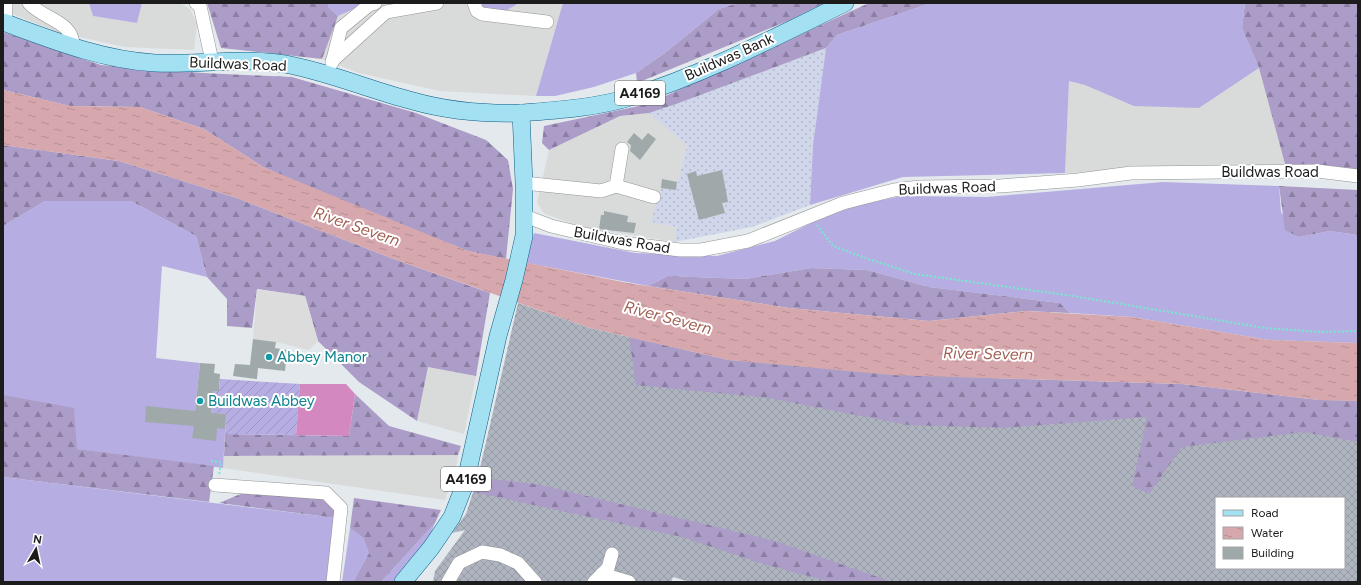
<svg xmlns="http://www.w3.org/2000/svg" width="1361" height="585" font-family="Figtree,sans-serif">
<defs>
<pattern id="construction-cross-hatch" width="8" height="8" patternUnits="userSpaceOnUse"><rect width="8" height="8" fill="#afb5c0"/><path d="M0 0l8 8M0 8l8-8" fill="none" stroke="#969ba4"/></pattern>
<pattern id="farmland-dots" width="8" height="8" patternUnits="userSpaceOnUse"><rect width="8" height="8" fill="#d0d7ea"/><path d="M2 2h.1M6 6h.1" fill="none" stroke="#b2b8c8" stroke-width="1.8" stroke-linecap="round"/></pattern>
<pattern id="forest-firs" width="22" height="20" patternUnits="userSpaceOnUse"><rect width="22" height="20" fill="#ac9cc8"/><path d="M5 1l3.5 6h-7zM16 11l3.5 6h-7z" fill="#8b7ea2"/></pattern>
<pattern id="garden-furrows" width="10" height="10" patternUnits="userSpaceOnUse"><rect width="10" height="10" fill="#b6ade2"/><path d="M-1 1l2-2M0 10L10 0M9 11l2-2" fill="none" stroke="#9c94c1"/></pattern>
<pattern id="water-ripples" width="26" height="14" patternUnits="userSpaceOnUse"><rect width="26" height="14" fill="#d6a7ad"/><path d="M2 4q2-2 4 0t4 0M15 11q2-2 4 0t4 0" fill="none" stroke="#b78f94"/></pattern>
</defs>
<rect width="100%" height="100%" fill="#e3e9ed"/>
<g fill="#d9dada">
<path d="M 3,3 L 89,3 L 93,16 L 137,23 L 142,3 L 180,3 L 190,9 L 197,24 L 194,50 L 125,47 L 57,32 L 3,10 Z"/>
<path d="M 367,3 L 480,3 L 504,12 L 519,3 L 563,3 L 536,96 L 440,91 L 359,73 L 322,59 L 338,16 Z"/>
<path d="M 1259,68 L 1285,164 L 1065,173 L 1069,81 L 1199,108 Z"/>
<path d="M 649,113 L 687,144 L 676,190 L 652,222 L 677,227 L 674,242 L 582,227 L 545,214 L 537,203 L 549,150 L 620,116 Z"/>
<path d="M 428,367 L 476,376 L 464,434 L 417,421 Z"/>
<path d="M 458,455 L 456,469 L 445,500 L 223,468 L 224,456 Z"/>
</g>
<path fill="url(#construction-cross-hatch)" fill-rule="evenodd" d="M 518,303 L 590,328 L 728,360 L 1319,400 L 1358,401 L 1358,582 L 690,582 L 673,577 L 671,582 L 433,582 L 435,571 L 465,530 L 452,533 L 466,514 L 478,477 ZM 1216,498 L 1344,498 L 1344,568 L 1216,568 Z"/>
<path fill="url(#farmland-dots)" d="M 826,48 L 813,145 L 810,205 L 752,227 L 674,242 L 677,227 L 651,222 L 661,188 L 676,190 L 687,145 L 649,113 Z"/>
<g fill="#b6ade2">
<path d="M 89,3 L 142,3 L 137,23 L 93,16 Z"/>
<path d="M 328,3 L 367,3 L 338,16 L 328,7 Z"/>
<path d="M 480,3 L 519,3 L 504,12 L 479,6 Z"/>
<path d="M 563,3 L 738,3 L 719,9 L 665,53 L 636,73 L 594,87 L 555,96 L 536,96 Z"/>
<path d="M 931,3 L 1245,3 L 1242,28 L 1259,68 L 1199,108 L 1134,106 L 1085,85 L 1069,81 L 1065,173 L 903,177 L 810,205 L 813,145 L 826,48 L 837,35 Z"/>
<path d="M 1163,182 L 1279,186 L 1281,212 L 1299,237 L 1330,231 L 1358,235 L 1358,343 L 1269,340 L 1132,317 L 1070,313 L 1060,303 L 929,287 L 867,270 L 811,268 L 745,279 L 668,276 L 648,286 L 527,263 L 527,252 L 534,233 L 635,253 L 717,256 L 775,241 L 815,221 L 858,205 L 902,196 L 987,197 Z"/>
<path d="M 45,201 L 131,201 L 196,236 L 207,277 L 162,266 L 156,358 L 200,363 L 195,411 L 226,414 L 223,468 L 76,449 L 3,395 L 3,226 Z"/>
<path d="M 3,477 L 336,518 L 329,582 L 3,582 Z"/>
<path d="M 435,523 L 429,538 L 393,582 L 381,582 Z"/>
<path d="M 350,528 L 363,538 L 369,553 L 353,582 L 342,582 Z"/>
</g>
<g fill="url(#forest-firs)">
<path d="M 207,3 L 328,3 L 328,7 L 338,16 L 322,59 L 221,48 Z"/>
<path d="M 738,3 L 824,3 L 790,20 L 637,83 L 636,73 L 665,53 L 719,9 Z"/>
<path d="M 869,3 L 931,3 L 837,35 L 826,48 L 676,104 L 649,113 L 620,116 L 549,150 L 542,143 L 544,126 L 648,104 Z"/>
<path d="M 1245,3 L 1358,3 L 1358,171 L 1285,164 L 1259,68 L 1242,28 Z"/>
<path d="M 3,32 L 101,65 L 203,73 L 292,77 L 416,113 L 486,140 L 508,160 L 513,189 L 506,259 L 468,251 L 354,206 L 263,167 L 204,129 L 140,107 L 70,106 L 3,90 Z"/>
<path d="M 3,145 L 119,161 L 234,197 L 391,258 L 490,293 L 476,376 L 428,367 L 417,421 L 359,382 L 318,341 L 305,296 L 257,289 L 252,328 L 227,326 L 227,299 L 207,277 L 196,236 L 131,201 L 45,201 L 3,226 Z"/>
<path d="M 1279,186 L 1358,190 L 1358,235 L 1330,231 L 1299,237 L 1285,230 Z"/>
<path d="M 811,268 L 867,270 L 929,287 L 1060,303 L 1070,313 L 1025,311 L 929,321 L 789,308 L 648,286 L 668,276 L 745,279 Z"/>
<path d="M 629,337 L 728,360 L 892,375 L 1182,384 L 1319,400 L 1358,401 L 1358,442 L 1304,432 L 1182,447 L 1149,494 L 1132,486 L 1147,417 L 1003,428 L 908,425 L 768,398 L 636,385 Z"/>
<path d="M 355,394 L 389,426 L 461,446 L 458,455 L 224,456 L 225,434 L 349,436 Z"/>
<path d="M 3,395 L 74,408 L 77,449 L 214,466 L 209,502 L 3,477 Z"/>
<path d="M 478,477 L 541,485 L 775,541 L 892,582 L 831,582 L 763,564 L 682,537 L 473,492 Z"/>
<path d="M 243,493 L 327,498 L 337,508 L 336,518 L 219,503 Z"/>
<path d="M 354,498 L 441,510 L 435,523 L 381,582 L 353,582 L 369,553 L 363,538 L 350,528 Z"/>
</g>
<path fill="url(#garden-furrows)" d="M 220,379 L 300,384 L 296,435 L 225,434 L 226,414 L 211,413 L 213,391 L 219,391 Z"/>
<path fill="#d488c0" d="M 300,384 L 346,384 L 355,394 L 349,436 L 296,435 Z"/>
<path fill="#dcdcdc" d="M 257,289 L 305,296 L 318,341 L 309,350 L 276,342 L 253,339 Z"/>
<path fill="url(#water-ripples)" d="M 3,90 L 70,106 L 140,107 L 204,129 L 263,167 L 468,251 L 628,283 L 789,308 L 929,321 L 1025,311 L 1132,317 L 1269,340 L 1358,343 L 1358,401 L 1319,400 L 1182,384 L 892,375 L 728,360 L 590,328 L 391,258 L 234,197 L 119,161 L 3,145 Z"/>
<g fill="#9fa9aa">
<path d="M 634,133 L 642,140 L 648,133 L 656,139 L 640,160 L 630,151 L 631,145 L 627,142 Z"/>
<path d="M 722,170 L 728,202 L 722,203 L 725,213 L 699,220 L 687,174 L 696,171 L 697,176 Z"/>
<path d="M 662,179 L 677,182 L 676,190 L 661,188 Z"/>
<path d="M 604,211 L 628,216 L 627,222 L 636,223 L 634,233 L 599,229 L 601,215 L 604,215 Z"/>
<path d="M 253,339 L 276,342 L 275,348 L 287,350 L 285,371 L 258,368 L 257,379 L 233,376 L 235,364 L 250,365 Z"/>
<path d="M 200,363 L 215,364 L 214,373 L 220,374 L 219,391 L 213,391 L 211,413 L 226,414 L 225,429 L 217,428 L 216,441 L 192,438 L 194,426 L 145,422 L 146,406 L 195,411 Z"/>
</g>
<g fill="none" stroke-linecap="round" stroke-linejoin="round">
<g stroke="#939393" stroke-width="14">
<g id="minor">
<path d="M 29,3 C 44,20 74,21 73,47"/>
<path d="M 196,3 L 200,6 L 212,61"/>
<path d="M 474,3 L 477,11 L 482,14 L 547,22"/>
<path d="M 5,23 L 6,3"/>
<path d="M 332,61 L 386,12 L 437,3"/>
<path d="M 332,63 L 341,28 L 369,5 L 375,3"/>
<path d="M 524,183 L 601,191 L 616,186 L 622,149"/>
<path d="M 616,186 L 654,197"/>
<path d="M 525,216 L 551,226 L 623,243 L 680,250 L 701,250 L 748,241 L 843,203 L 894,190 L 920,187 L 1000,186 L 1078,180 L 1131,173 L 1317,171 L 1358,176"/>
<path d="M 215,485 L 326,493 L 341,508 L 333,582"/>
<path d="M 602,574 L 629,582"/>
<path d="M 448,582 L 459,563 L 482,552 L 500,555 L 518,563 L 535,582"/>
<path d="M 594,582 L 608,568 L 612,554"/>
</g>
</g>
<g stroke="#0f5f86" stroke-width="18">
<g id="major">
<path d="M 3,22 C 52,40 102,60 155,63 C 198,65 242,57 285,64 C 329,72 370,90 413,101 C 448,111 484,114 521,113"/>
<path d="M 403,582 L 431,548 L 452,517 L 465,484 L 498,336 L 514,280 L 524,236 L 524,183 L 521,113 C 558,110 595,108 631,97 C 705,74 775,37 845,3"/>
</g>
</g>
<g stroke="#75ebce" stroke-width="2" stroke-dasharray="2 2" stroke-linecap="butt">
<path d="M 817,225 L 833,246 L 868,259 L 915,274 L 1073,296 L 1265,328 L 1320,332 L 1358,331"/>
<path d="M 211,461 L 221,462 L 219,475"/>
</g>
<use href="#minor" stroke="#fff" stroke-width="13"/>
<use href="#major" stroke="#a3e0f2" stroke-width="17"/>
</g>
<g fill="#0f9aa8" stroke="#fff" stroke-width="1.5">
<circle cx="269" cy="357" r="4"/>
<circle cx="200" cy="401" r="4"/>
</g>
<g text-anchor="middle" stroke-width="4" stroke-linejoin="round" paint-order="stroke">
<g fill="#fff" stroke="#606060" stroke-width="1">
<rect x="615" y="81" width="50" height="24" rx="3"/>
<rect x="441" y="467" width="50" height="24" rx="3"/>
</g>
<g font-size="14" font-weight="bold" fill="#1c1c1c">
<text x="640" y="98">A4169</text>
<text x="466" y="484">A4169</text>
</g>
<g font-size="15" fill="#1c1c1c" stroke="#fff">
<text transform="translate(729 57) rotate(-24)" y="5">Buildwas Bank</text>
<text transform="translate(238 64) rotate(2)" y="5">Buildwas Road</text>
<text x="1270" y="177">Buildwas Road</text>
<text transform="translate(947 188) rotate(-2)" y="5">Buildwas Road</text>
<text transform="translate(622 240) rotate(10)" y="5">Buildwas Road</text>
</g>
<g font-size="15" fill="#0d838f" stroke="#fff" text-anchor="start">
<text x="277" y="362">Abbey Manor</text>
<text x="208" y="406">Buildwas Abbey</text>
</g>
<g font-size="16" font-style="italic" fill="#a25f53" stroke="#fff">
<text transform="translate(357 226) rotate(19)" y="6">River Severn</text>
<text transform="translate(668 317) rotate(15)" y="6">River Severn</text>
<text transform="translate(988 353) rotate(1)" y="6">River Severn</text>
</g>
</g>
<rect width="1361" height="585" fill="none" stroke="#1c1c1c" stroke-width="8"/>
<rect x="1215" y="497" width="130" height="72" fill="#ffffff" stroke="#a4a4a4"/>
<rect x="1223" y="510" width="20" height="6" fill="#a3e0f2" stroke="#a4a4a4"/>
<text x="1251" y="517" font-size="12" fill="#1c1c1c">Road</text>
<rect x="1223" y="527" width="20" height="12" fill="url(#water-ripples)" stroke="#a4a4a4"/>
<text x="1251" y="537" font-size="12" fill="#1c1c1c">Water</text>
<rect x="1223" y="547" width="20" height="12" fill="#9fa9aa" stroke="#a4a4a4"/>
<text x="1251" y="557" font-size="12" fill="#1c1c1c">Building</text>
<g transform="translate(36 549) rotate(9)" stroke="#ffffff" stroke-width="3" paint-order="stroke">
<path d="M0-3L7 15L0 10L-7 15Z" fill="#1c1c1c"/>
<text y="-6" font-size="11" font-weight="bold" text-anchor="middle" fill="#1c1c1c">N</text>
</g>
</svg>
